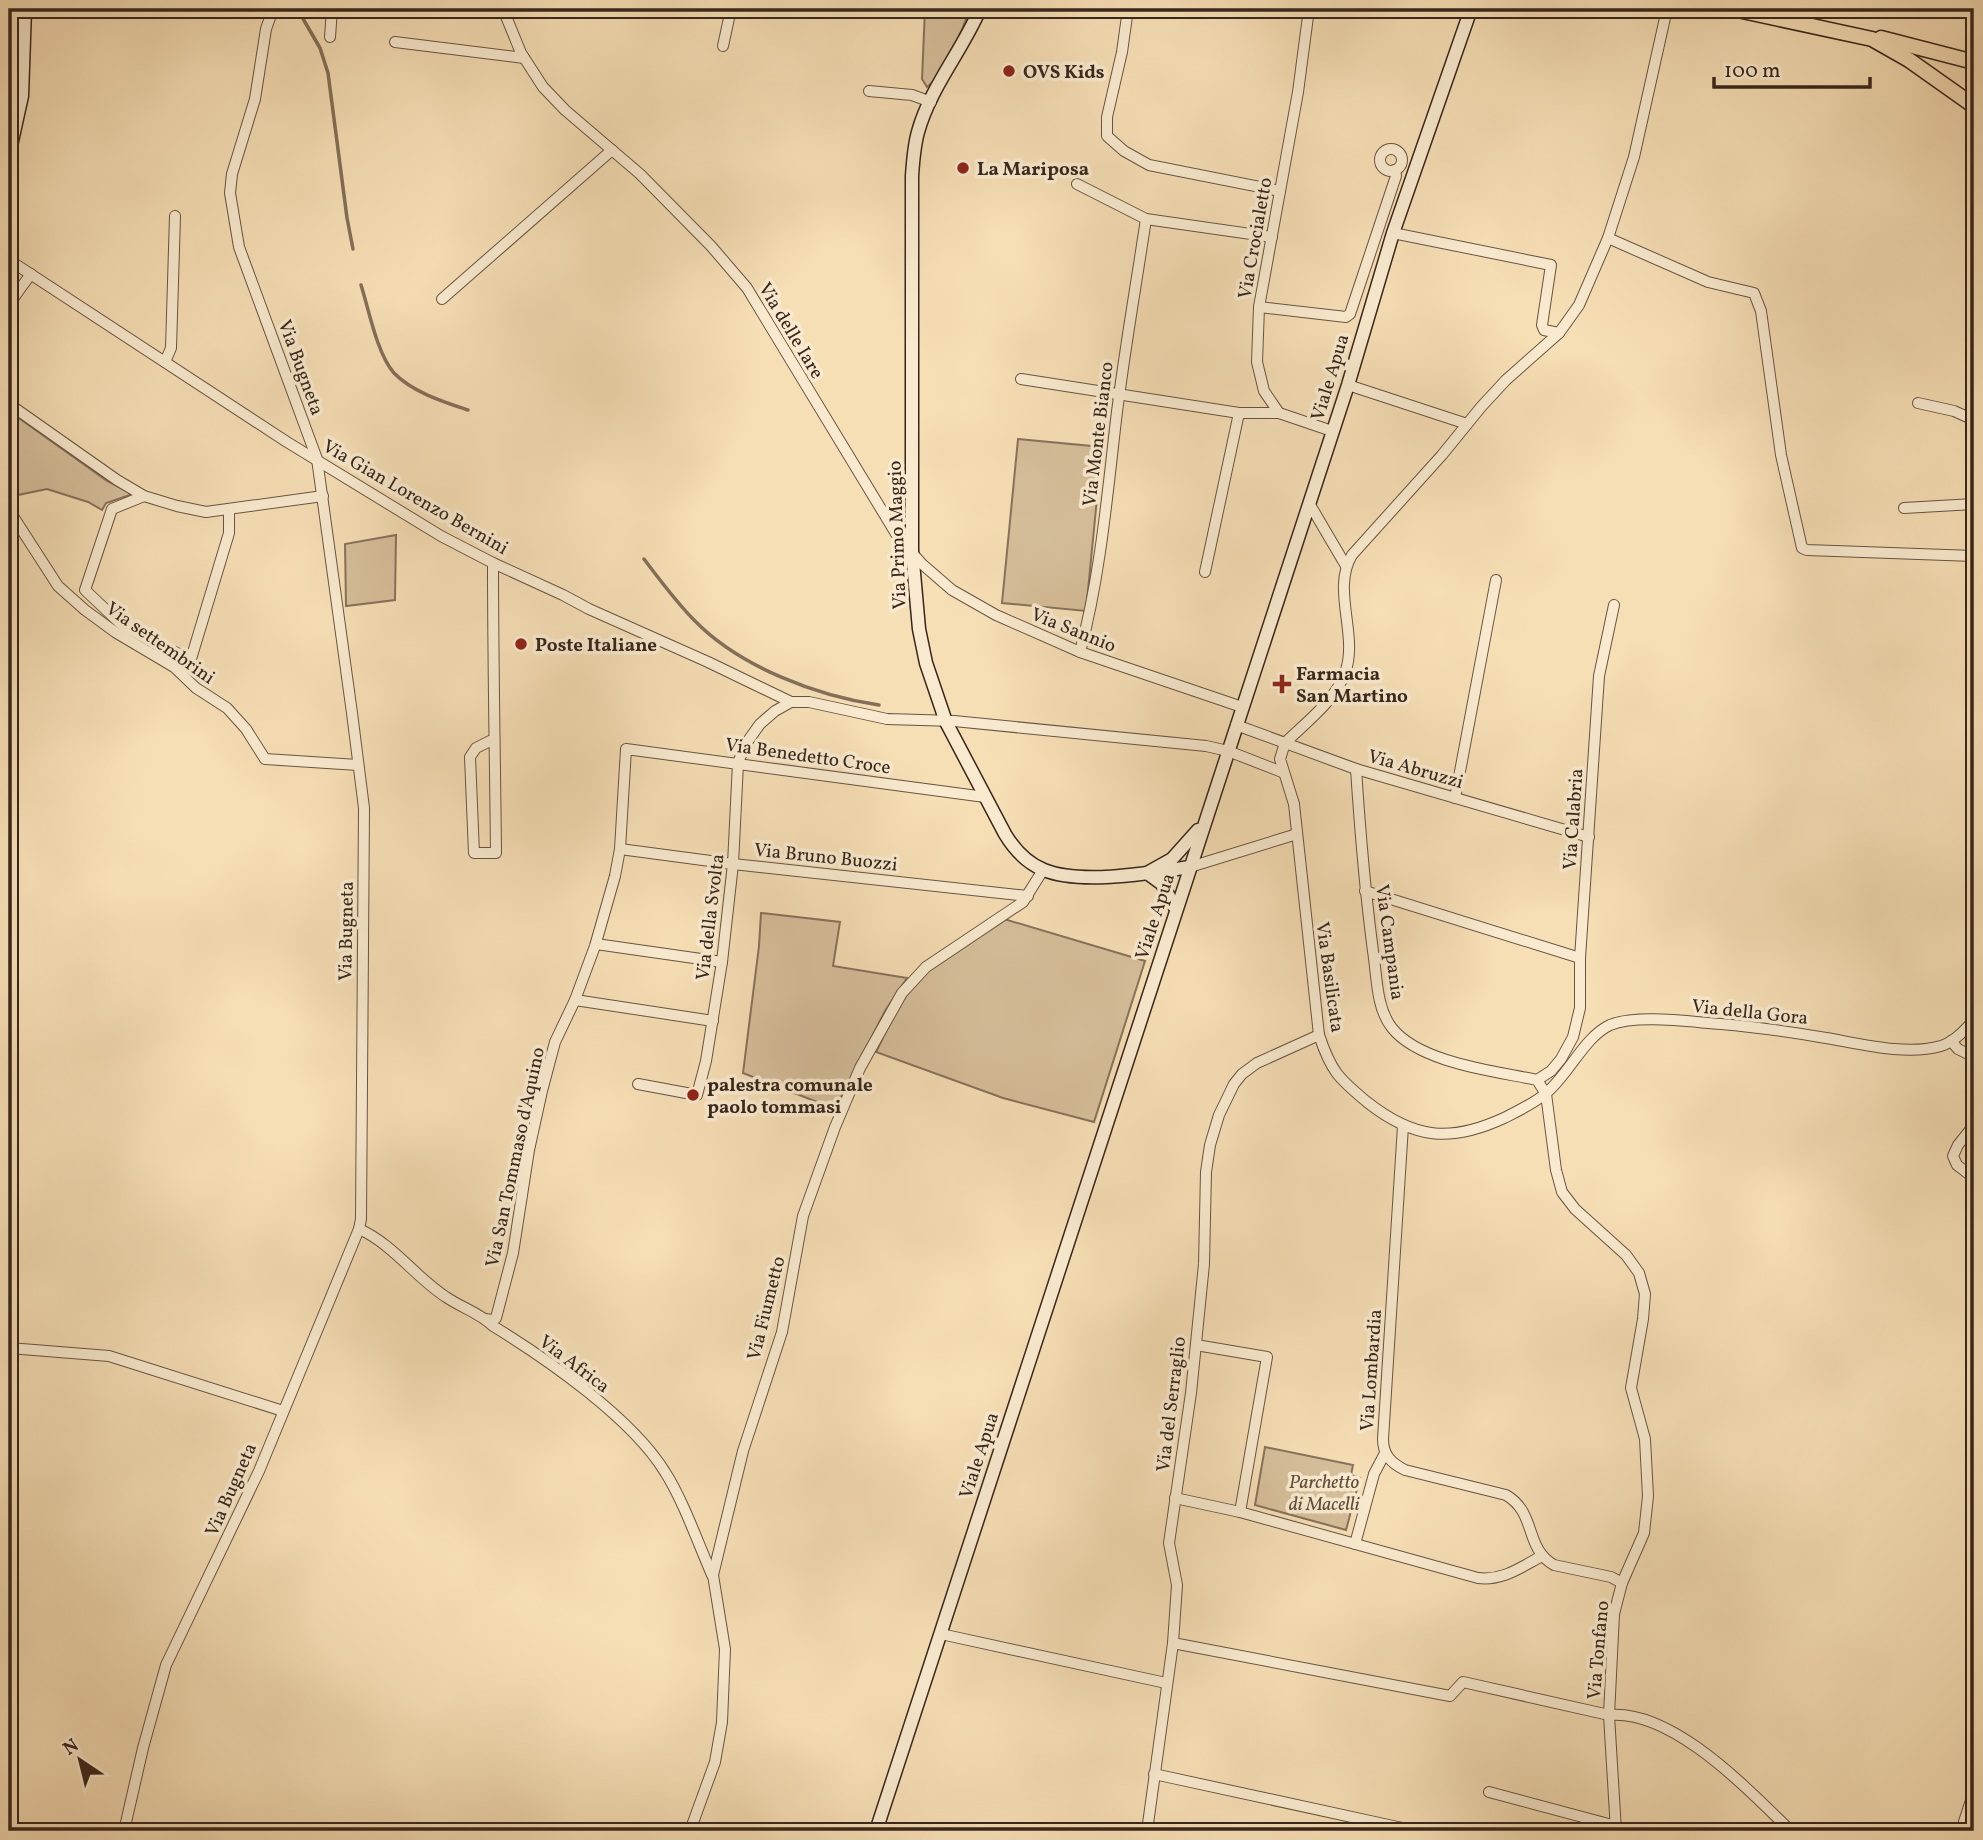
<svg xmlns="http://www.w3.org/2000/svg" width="1983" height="1840" font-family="Vollkorn,serif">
<rect width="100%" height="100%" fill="#f6deb5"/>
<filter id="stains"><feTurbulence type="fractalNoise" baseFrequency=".00286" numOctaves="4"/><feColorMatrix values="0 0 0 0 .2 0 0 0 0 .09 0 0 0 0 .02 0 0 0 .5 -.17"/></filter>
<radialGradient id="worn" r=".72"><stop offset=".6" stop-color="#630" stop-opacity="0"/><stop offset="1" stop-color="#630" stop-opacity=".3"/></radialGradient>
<g fill="#d6bf9b" stroke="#87725c" stroke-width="2">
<path d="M 925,9 L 970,9 C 963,29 944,74 927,87 L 922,79 Z"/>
<path d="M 9,411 L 107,481 L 133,494 L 106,503 L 102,510 L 88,502 L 47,489 L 13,496 L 9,487 Z"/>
<path d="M 1018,439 L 1102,447 L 1086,611 L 1002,603 Z"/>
<path d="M 396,535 L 395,600 L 346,606 L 345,544 Z"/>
<path d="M 761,913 L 840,922 L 833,966 L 907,978 L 885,1011 L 835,1109 L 743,1073 L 759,946 Z"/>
<path d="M 1004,919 L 1145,961 L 1094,1122 L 1003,1098 L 876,1052 C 886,1032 895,1009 909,990 C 932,959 973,940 1004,919 Z"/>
<path d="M 1265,1447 L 1353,1465 L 1351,1475 L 1360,1478 L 1346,1530 L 1255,1505 Z"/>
</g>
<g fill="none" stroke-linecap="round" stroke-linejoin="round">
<g stroke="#836f59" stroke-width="3.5">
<path d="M 302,17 L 320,48 L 328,73 L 347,218 L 353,249"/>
<path d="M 361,285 C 369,310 377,354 394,373 C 412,392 444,402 468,410"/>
<path d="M 644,559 C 660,580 676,602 695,621 C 740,667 817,696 879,705"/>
</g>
<g stroke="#685442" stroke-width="12">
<g id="street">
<path d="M 503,9 L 521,53 L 543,87 L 565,110 L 640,174 L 711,246 L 747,288 L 898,537 L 922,564 L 952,590 L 996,615 L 1080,652 L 1242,707"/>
<path d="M 1128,9 L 1122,52 L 1107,117 L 1107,136 L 1124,151 L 1149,165 L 1280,191"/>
<path d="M 1309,9 L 1298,92 L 1259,307 L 1257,362 L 1264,391 L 1279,413 L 1332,431"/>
<path d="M 330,37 L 332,9"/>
<path d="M 395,42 L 524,58"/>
<path d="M 723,46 L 731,9"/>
<path d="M 869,91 L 912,95 L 931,102"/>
<circle cx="1391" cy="160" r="11"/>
<path d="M 1077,184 L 1146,219 L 1272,237"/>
<path d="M 1393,233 L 1551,265 L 1542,325 L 1544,330 L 1559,333"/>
<path d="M 1608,238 L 1708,282 L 1754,293 L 1761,311 L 1781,455 L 1802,548 L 1807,550 L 1974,556"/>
<path d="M 9,260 L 287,442 L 441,536 L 493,563 L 563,595 L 589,609 L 708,662 L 791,702"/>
<path d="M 9,294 L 17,293 L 31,274"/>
<path d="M 442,299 L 612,150"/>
<path d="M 9,305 L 17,293"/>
<path d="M 1259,307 L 1346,317 L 1350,314 L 1396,176 L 1395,170"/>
<path d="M 165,362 L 171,348 L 175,216"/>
<path d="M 1021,379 L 1239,413 L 1279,413"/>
<path d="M 1348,385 L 1467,424"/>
<path d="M 1918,403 L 1954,411 L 1974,420"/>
<path d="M 9,404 L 117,480 L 144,496 L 177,506 L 206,512 L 323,496"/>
<path d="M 144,496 L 112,509 L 85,590 L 123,626 L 156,644 L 191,659 L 229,533 L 229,509"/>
<path d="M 1309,503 L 1346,566"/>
<path d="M 1904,508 L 1974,504"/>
<path d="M 9,510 L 58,586 L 85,610 L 115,632 L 174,667 L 196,688 L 227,708 L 246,729 L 265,759 L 358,765"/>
<path d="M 493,563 C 493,660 495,756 496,853 L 474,853 L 470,757 L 476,748 L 494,739"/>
<path d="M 1205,572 L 1239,413"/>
<path d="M 1080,652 C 1100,577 1107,498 1116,420 C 1124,353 1136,286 1146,219"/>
<path d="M 1236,725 L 1356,769 L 1589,837"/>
<path d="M 1285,743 L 1280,759 L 1294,804 L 1319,1035 C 1331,1071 1338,1078 1367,1102 C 1414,1139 1450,1143 1504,1118 C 1518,1111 1533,1104 1545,1094 C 1568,1076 1584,1037 1610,1025 C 1637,1014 1691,1022 1721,1024 C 1756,1027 1791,1032 1826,1038 C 1861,1044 1906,1056 1941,1046 C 1954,1042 1965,1030 1974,1020"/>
<path d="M 1285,743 C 1305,723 1335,701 1345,673 C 1359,635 1331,590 1352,555 L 1442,455 L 1481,407 L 1506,380 L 1559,333 L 1579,305 L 1608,238 L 1634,157 L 1667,9"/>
<path d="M 1356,769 C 1360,830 1365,891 1373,951 C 1377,976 1376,1008 1392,1028 C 1420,1063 1495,1071 1537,1080 L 1546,1094 L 1556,1170 L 1562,1192 L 1575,1209 L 1626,1255 L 1639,1273 L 1645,1294 L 1643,1319 L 1631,1388 L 1645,1439 L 1648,1496 L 1644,1533 L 1622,1583 L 1614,1614 L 1609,1715 L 1616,1831"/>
<path d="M 1455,798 L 1496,580"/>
<path d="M 620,849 L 733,864 L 1028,896"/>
<path d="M 1190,867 L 1297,834"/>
<path d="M 1365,891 L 1580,958"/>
<path d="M 596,944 L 722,962"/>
<path d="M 575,1000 L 713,1021"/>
<path d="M 1951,1041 L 1958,1049 L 1974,1057"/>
<path d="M 1537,1080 L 1551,1071 L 1561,1059 L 1573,1037 L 1580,1008 L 1580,958 L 1599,676 L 1614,605"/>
<path d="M 638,1084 L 697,1095 L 706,1061 L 722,962 L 733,864 L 738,763 L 745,745 L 760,724 L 775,711 L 791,702 L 809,702 L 887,719 L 954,721 L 1206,746 L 1228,751 L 1282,772"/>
<path d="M 1974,1125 L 1958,1145 L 1953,1156 L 1957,1165 L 1974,1178"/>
<path d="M 1403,1126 L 1383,1439 C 1383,1455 1391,1463 1405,1470 L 1506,1495 C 1537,1513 1524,1548 1554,1565 L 1611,1577 L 1622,1583"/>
<path d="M 359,1229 C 393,1244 415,1277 446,1297 C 462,1308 480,1313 493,1326 C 547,1359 632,1418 665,1472 C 683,1500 698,1543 712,1575"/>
<path d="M 485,1319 L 493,1320 L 496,1318 L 513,1253 L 529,1150 L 542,1091 L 555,1042 L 575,1000 L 595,946 L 615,876 L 620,849 L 626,749 L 985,797"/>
<path d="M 1196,1345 L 1267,1357 L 1240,1512"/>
<path d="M 9,1348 L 109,1356 L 283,1411"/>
<path d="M 1175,1498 L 1240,1512 L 1478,1578 C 1503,1581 1521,1567 1542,1556"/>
<path d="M 1355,1544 L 1374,1474 L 1385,1453"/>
<path d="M 941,1634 L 1166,1683"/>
<path d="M 1173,1643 L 1450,1696 L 1463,1682 L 1609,1715 C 1673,1709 1748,1790 1791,1831"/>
<path d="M 1154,1774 L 1416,1831"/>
<path d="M 1489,1792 L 1616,1826"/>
<path d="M 124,1831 L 143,1748 L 166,1665 L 259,1471 L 359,1229 L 361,1219 L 364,808 L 352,713 L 317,459 L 239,247 L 230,193 L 232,174 L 255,99 L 266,29 L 273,9"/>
<path d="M 690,1831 L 715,1762 L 722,1722 L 725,1649 L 713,1575 L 743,1451 L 782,1332 L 803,1216 L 835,1127 L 860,1068 L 902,993 L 926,967 L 1023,902 L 1043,870"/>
<path d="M 1147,1831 L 1173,1643 L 1177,1585 L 1169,1543 L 1191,1393 L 1204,1264 L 1206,1172 L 1210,1145 L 1219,1115 L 1234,1084 L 1242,1074 L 1257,1063 L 1319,1035"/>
<path d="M 1961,1831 L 1974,1791"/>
</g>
</g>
<g stroke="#38261c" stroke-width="15">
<g id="secondary">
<path d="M 980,9 C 962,51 930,88 918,132 C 914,146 913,161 912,176 L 912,551 L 919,629 L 926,663 L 946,722 L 1005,834 C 1014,849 1027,863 1044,870 C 1081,885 1150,873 1190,867"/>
<path d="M 9,155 L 22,96 L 25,9"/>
<path d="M 1176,909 L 1162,884 L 1147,873 L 1172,859 L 1198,830"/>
<path d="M 876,1831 L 1348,385 L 1393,233 L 1471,9"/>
</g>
</g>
<g stroke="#38261c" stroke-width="17">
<g id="primary">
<path d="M 1733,9 L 1872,39 L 1909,60 L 1974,106"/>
<path d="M 1881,38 L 1974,62"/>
</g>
</g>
<use href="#street" stroke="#f9eacf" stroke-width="10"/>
<use href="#secondary" stroke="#f9eacf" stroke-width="12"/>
<use href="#primary" stroke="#f6deb5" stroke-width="14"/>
</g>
<g fill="#8f2418" stroke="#f9eacf" stroke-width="2.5">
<circle cx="1009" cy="71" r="7"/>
<circle cx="963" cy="168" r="7"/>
<circle cx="521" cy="644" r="7"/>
<path d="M1278.5 673.5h7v7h7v7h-7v7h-7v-7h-7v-7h7z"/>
<circle cx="693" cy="1095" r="7"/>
</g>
<g text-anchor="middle" stroke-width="7" stroke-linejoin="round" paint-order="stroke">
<g font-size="19" font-weight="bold" fill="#38261c" stroke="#f9eacf" text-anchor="start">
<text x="1023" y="78">OVS Kids</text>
<text x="977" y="175">La Mariposa</text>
<text x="535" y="651">Poste Italiane</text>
<text x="1296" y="680">Farmacia<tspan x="1296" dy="22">San Martino</tspan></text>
<text x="707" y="1091">palestra comunale<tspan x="707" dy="22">paolo tommasi</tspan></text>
</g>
<g font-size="19" fill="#38261c" stroke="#f9eacf">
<text transform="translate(1254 238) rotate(-80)" y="7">Via Crocialetto</text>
<text transform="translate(792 330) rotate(59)" y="7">Via delle Iare</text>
<text transform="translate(302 367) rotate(70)" y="7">Via Bugneta</text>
<text transform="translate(1329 377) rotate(-73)" y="7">Viale Apua</text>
<text transform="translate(1097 434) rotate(-83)" y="7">Via Monte Bianco</text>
<text transform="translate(416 496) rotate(30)" y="7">Via Gian Lorenzo Bernini</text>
<text transform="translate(896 535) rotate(-92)" y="7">Via Primo Maggio</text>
<text transform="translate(1074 629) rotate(22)" y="7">Via Sannio</text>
<text transform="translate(161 642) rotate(35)" y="7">Via settembrini</text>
<text transform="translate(808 755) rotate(8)" y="7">Via Benedetto Croce</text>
<text transform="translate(1416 768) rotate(16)" y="7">Via Abruzzi</text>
<text transform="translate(1572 819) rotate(-86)" y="7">Via Calabria</text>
<text transform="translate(826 856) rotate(6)" y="7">Via Bruno Buozzi</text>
<text transform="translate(1154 916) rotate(-72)" y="7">Viale Apua</text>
<text transform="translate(709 917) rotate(-83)" y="7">Via della Svolta</text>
<text transform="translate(345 931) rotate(-89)" y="7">Via Bugneta</text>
<text transform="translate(1391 942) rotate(82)" y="7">Via Campania</text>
<text transform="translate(1331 977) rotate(82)" y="7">Via Basilicata</text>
<text transform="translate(1750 1011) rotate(6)" y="7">Via della Gora</text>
<text transform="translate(514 1157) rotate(-78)" y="7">Via San Tommaso d'Aquino</text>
<text transform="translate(765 1308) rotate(-76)" y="7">Via Fiumetto</text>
<text transform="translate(575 1363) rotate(37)" y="7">Via Africa</text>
<text transform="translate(1370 1370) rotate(-86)" y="7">Via Lombardia</text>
<text transform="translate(1170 1404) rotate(-83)" y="7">Via del Serraglio</text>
<text transform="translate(978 1455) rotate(-72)" y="7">Viale Apua</text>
<text transform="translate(230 1489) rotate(-66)" y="7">Via Bugneta</text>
<text transform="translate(1597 1650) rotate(-85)" y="7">Via Tonfano</text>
</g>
<g font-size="19" font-style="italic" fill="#604c3c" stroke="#f9eacf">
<text x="1324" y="1488">Parchetto<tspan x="1324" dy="22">di Macelli</tspan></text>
</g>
</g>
<rect width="1983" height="1840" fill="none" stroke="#f6deb5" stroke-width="35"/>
<rect x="10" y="10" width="1962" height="1819" fill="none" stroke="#38261c" stroke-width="3.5"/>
<rect x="18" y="18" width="1948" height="1805" fill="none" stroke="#38261c" stroke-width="2"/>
<g transform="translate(80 1760) rotate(325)" stroke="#f9eacf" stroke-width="5" paint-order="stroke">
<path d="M0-5L12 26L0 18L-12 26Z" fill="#38261c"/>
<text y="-10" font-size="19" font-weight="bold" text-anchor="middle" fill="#38261c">N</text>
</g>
<path d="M1714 77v10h156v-10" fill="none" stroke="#38261c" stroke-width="3.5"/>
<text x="1724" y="77" font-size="21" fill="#38261c" stroke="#f9eacf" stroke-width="5" paint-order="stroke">100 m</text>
<rect width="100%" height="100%" filter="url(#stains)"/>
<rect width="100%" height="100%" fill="url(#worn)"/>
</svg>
